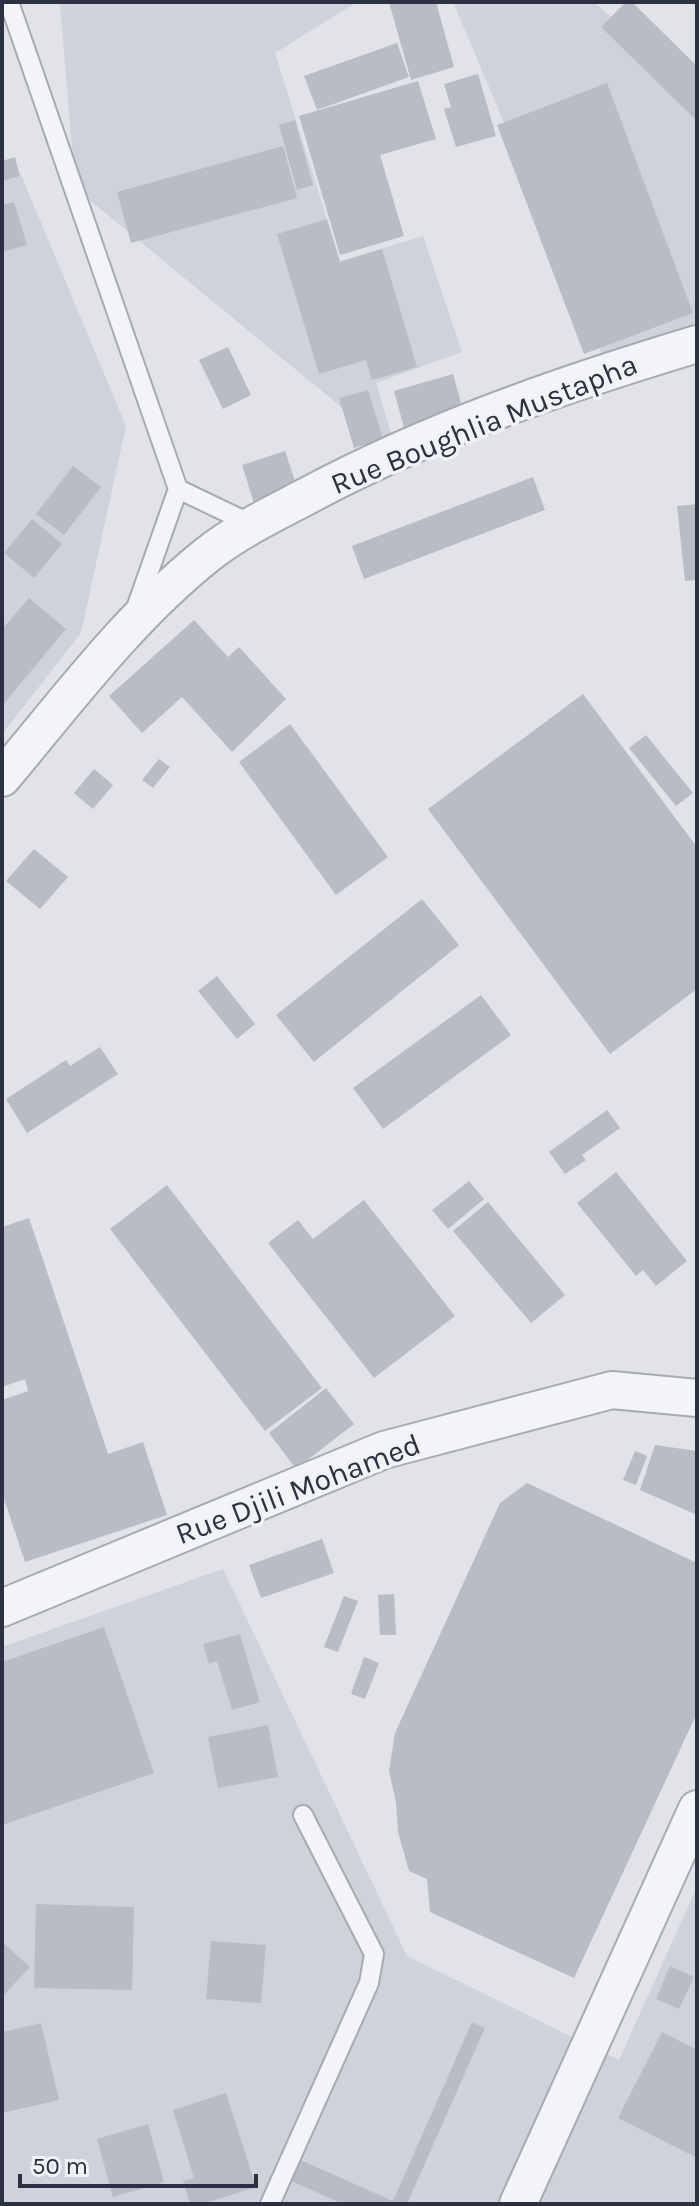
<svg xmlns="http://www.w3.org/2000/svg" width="699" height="2206" font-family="Karla,sans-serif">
<rect width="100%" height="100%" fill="#e1e3e8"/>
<g fill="#cfd2da">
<path d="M 60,2 L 357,2 L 275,53 L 340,261 L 423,236 L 462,352 L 376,383 L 397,453 L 75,188 Z"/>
<path d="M 453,2 L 594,2 L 697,92 L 697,328 L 609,371 Z"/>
<path d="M 21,175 L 126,426 L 81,633 L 2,734 L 2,181 Z"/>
<path d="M 223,1569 L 407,1956 L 619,2060 L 697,1887 L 697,2204 L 2,2204 L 2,1647 Z"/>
</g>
<g fill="#b9bcc4">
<path d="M 389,2 L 436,2 L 454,67 L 411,80 Z"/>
<path d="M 626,2 L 632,2 L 697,66 L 697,121 L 601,27 Z"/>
<path d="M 397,43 L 409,77 L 317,110 L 304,76 Z"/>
<path d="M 478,74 L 496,136 L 456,147 L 444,109 L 451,107 L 444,84 Z"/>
<path d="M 418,81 L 436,139 L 380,155 L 404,236 L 340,255 L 299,116 Z"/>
<path d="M 607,83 L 693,313 L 584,354 L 497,125 Z"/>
<path d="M 295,120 L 313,185 L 297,190 L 279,125 Z"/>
<path d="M 283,146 L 297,198 L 131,243 L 117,192 Z"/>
<path d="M 15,157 L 20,176 L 2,181 L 2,161 Z"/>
<path d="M 14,202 L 27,245 L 2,252 L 2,205 Z"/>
<path d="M 327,219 L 340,262 L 382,249 L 417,367 L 372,380 L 366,360 L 319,374 L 277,234 Z"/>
<path d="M 228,347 L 251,395 L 223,409 L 199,360 Z"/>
<path d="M 453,374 L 464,414 L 405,431 L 394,391 Z"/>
<path d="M 368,390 L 383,439 L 354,448 L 339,398 Z"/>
<path d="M 285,451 L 298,490 L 254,503 L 242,465 Z"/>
<path d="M 73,466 L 101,487 L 64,535 L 36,514 Z"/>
<path d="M 533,477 L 545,510 L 364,579 L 352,546 Z"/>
<path d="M 697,504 L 697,580 L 685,581 L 677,506 Z"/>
<path d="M 32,519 L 62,544 L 34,578 L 4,553 Z"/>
<path d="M 29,598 L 66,629 L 2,706 L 2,624 L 5,626 Z"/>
<path d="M 194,620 L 228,657 L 239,647 L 286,699 L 232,752 L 182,697 L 142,733 L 109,696 Z"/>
<path d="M 583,694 L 697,847 L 697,989 L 610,1054 L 428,809 Z"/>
<path d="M 290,724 L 388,857 L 336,895 L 239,762 Z"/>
<path d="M 646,735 L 693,793 L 676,806 L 629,748 Z"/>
<path d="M 159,759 L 170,767 L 153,788 L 142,780 Z"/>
<path d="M 94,769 L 113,785 L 93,809 L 74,793 Z"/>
<path d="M 34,849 L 68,877 L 40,909 L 6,881 Z"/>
<path d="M 422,899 L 459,945 L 314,1062 L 276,1015 Z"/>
<path d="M 217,976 L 255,1024 L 237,1039 L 198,991 Z"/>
<path d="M 481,995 L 511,1035 L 383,1129 L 353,1088 Z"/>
<path d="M 100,1047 L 118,1074 L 27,1133 L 6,1099 L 66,1060 L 70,1066 Z"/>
<path d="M 607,1110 L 620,1128 L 582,1155 L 586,1160 L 565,1174 L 549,1152 Z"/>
<path d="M 616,1172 L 687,1261 L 656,1286 L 643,1270 L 636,1276 L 577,1203 Z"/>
<path d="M 469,1181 L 484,1199 L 448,1229 L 432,1210 Z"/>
<path d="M 167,1185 L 322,1388 L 265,1431 L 110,1229 Z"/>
<path d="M 364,1200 L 455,1316 L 374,1378 L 268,1243 L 298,1220 L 313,1239 Z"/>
<path d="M 488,1202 L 565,1295 L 531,1323 L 453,1231 Z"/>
<path d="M 29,1218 L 108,1454 L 143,1442 L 167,1515 L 25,1562 L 2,1493 L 2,1400 L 28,1391 L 25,1379 L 2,1387 L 2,1227 Z"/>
<path d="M 326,1388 L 354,1424 L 296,1469 L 269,1433 Z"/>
<path d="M 655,1445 L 697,1451 L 697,1515 L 640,1490 Z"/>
<path d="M 635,1451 L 647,1456 L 636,1485 L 623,1480 Z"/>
<path d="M 527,1483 L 697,1563 L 697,1713 L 574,1978 L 430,1912 L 427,1879 L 409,1871 L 398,1832 L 396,1802 L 389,1771 L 395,1733 L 500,1503 Z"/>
<path d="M 322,1539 L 334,1573 L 261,1598 L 249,1565 Z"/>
<path d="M 394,1594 L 396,1635 L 380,1635 L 378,1595 Z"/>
<path d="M 344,1596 L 358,1601 L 338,1652 L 324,1647 Z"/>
<path d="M 104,1627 L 154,1773 L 2,1825 L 2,1662 Z"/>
<path d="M 240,1634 L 260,1702 L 232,1710 L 217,1661 L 209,1664 L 203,1644 Z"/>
<path d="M 364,1657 L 379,1663 L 365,1699 L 351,1694 Z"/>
<path d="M 268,1725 L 278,1777 L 218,1788 L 208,1737 Z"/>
<path d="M 36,1904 L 134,1907 L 132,1990 L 34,1988 Z"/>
<path d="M 211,1941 L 266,1945 L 261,2003 L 206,1999 Z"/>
<path d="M 2,1942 L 30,1967 L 2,1997 Z"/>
<path d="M 670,1966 L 694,1977 L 679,2009 L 656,1999 Z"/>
<path d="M 472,2022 L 485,2028 L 407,2204 L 343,2204 L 289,2180 L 298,2159 L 393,2201 Z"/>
<path d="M 41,2023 L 59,2100 L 2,2113 L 2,2032 Z"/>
<path d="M 662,2032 L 697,2050 L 697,2158 L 618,2118 Z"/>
<path d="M 226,2093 L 256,2187 L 202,2204 L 190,2204 L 183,2181 L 194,2178 L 173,2110 Z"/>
<path d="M 148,2124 L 164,2182 L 113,2197 L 97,2139 Z"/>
</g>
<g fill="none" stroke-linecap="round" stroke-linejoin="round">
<g stroke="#a7aab2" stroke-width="22">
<g id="service">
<path d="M 9,2 L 178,489 L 135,611"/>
<path d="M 178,489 L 253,525"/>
<path d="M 270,2204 L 369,1983 L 374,1954 L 303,1815"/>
</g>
</g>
<g stroke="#a7aab2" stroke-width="40">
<g id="minor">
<path d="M 2,778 C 67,701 128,618 207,555 C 237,531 273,514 307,496 C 430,430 564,384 697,344"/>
<path d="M 2,1608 L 384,1450 L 612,1390 L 697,1398"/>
<path d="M 518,2204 L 697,1809"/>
</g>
</g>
<use href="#service" stroke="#f3f4f7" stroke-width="18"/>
<use href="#minor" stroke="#f3f4f7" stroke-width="36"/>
</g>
<g text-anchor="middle" stroke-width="7" stroke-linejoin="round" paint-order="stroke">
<g font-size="30" fill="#2b313e" stroke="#f0f2f6">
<text transform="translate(484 424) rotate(-22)" y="10">Rue Boughlia Mustapha</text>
<text transform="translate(298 1489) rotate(-21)" y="10">Rue Djili Mohamed</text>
</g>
</g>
<rect width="699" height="2206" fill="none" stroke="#2b313e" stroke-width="8"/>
<path d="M20 2174v12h236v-12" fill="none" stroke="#2b313e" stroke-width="4"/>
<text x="32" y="2174" font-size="24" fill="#2b313e" stroke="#f0f2f6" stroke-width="6" paint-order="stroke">50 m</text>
</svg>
